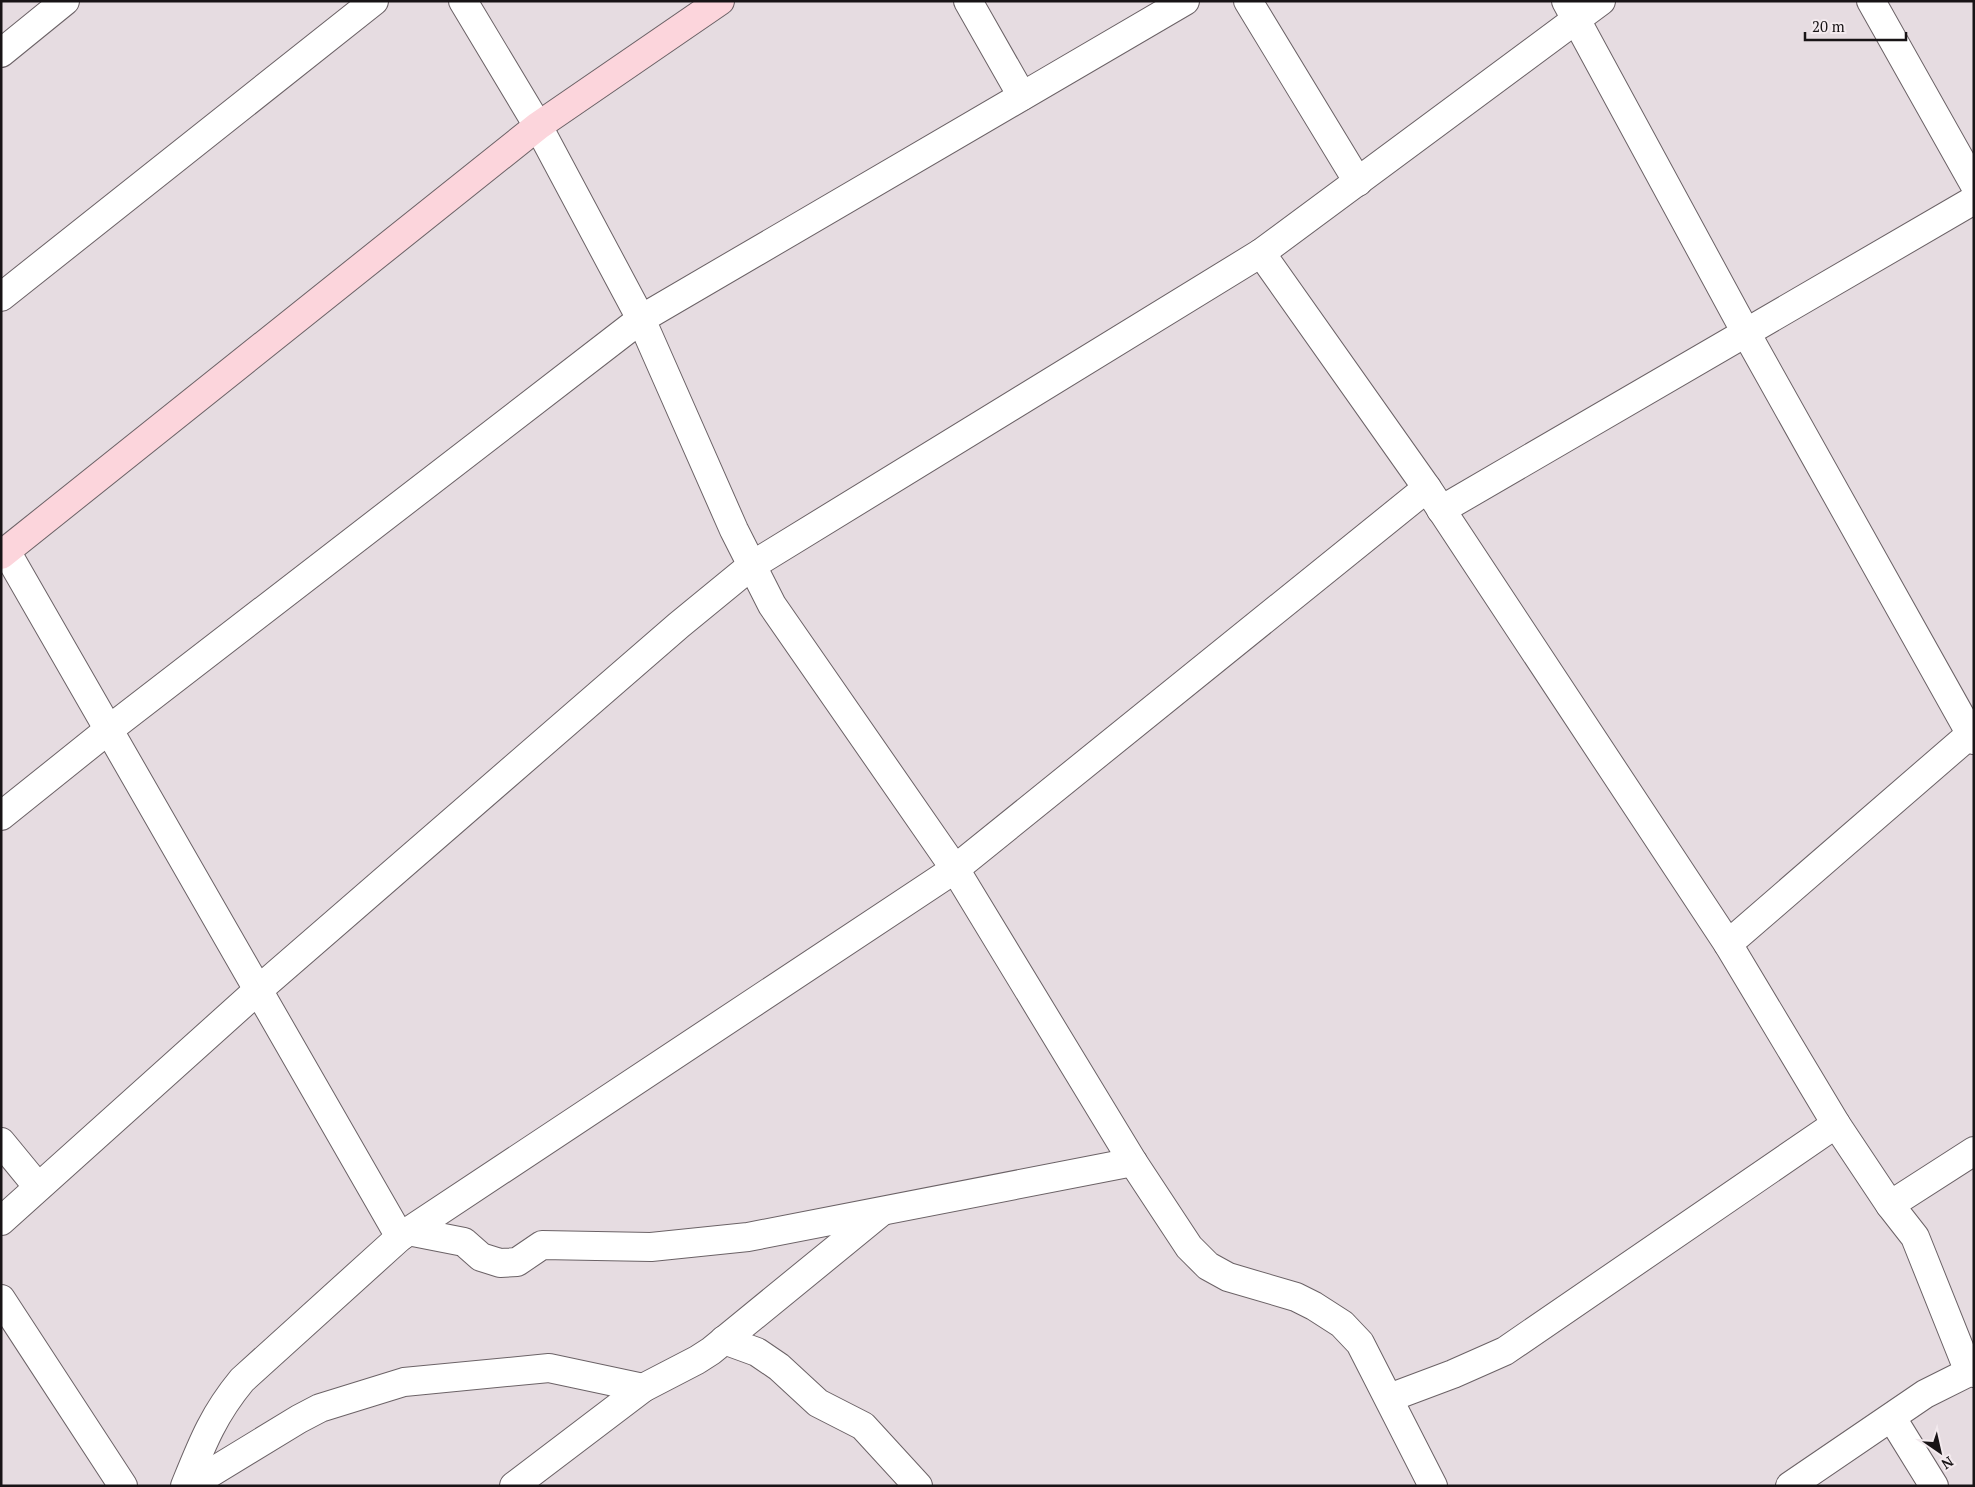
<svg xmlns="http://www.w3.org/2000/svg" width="1975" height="1487" font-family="'PT Serif',serif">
<rect width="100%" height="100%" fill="#e6dce1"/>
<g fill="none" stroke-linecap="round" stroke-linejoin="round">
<g stroke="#6b6266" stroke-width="30">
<g id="street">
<path d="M 463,1 L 538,126 L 641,319 L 734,530 L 772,605 L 955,869 L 1133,1162 L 1189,1247 L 1208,1266 L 1228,1277 L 1296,1297 L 1314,1306 L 1342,1324 L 1360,1343 L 1433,1486"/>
<path d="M 968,1 L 1022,96"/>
<path d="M 1248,1 L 1358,182"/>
<path d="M 1566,1 L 1745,331 L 1974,740"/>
<path d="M 1871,1 L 1974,184"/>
<path d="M 1,53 L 65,1"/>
<path d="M 1261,253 L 1427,488 L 1728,944 L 1836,1124 L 1505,1351 L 1453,1374 L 1389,1398"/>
<path d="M 1,297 L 374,1"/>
<path d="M 1441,510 L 1974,200"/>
<path d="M 6,551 L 400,1237"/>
<path d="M 1,816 L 107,731 L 641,319 L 1185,1"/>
<path d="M 1728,944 L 1974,731"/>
<path d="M 1836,1124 L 1890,1205 L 1974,1151"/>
<path d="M 1,1142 L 38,1187"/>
<path d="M 1890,1205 L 1915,1237 L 1969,1372"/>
<path d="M 1,1221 L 257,991 L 679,625 L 751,566 L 1261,253 L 1601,1"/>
<path d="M 408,1231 L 464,1242 L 481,1257 L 500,1263 L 517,1262 L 542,1245 L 651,1247 L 748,1237 L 1133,1162"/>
<path d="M 1,1299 L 123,1486"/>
<path d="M 724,1340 L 757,1352 L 779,1367 L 818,1403 L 863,1426 L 918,1486"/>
<path d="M 1892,1418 L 1934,1486"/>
<path d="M 185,1486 C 202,1444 213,1415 242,1380 L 400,1237 L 955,869 L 1427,488"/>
<path d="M 189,1486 L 299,1419 L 320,1408 L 404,1382 L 549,1368 L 643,1388"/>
<path d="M 514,1486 L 643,1388 L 697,1360 L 711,1351 L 880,1213"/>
<path d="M 1790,1486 L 1925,1394 L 1969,1372 L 1974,1373"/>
</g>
</g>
<g stroke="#6b6266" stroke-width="30">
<path id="secondary" d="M 1,555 L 538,126 L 720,1"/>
</g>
<use href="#street" stroke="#fff" stroke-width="28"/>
<use href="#secondary" stroke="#fcd5dc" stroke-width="28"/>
</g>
<rect width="1975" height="1487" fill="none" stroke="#181416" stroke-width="5"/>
<g transform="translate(1940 1452) rotate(146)" stroke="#f3eaee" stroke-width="4" paint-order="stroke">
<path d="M0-4L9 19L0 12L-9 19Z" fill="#181416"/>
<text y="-8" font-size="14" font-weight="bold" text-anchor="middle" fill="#181416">N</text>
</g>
<path d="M1805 32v8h101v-8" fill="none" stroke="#181416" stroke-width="2.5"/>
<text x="1812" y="32" font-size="15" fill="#181416" stroke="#f3eaee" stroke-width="4" paint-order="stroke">20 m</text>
</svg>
